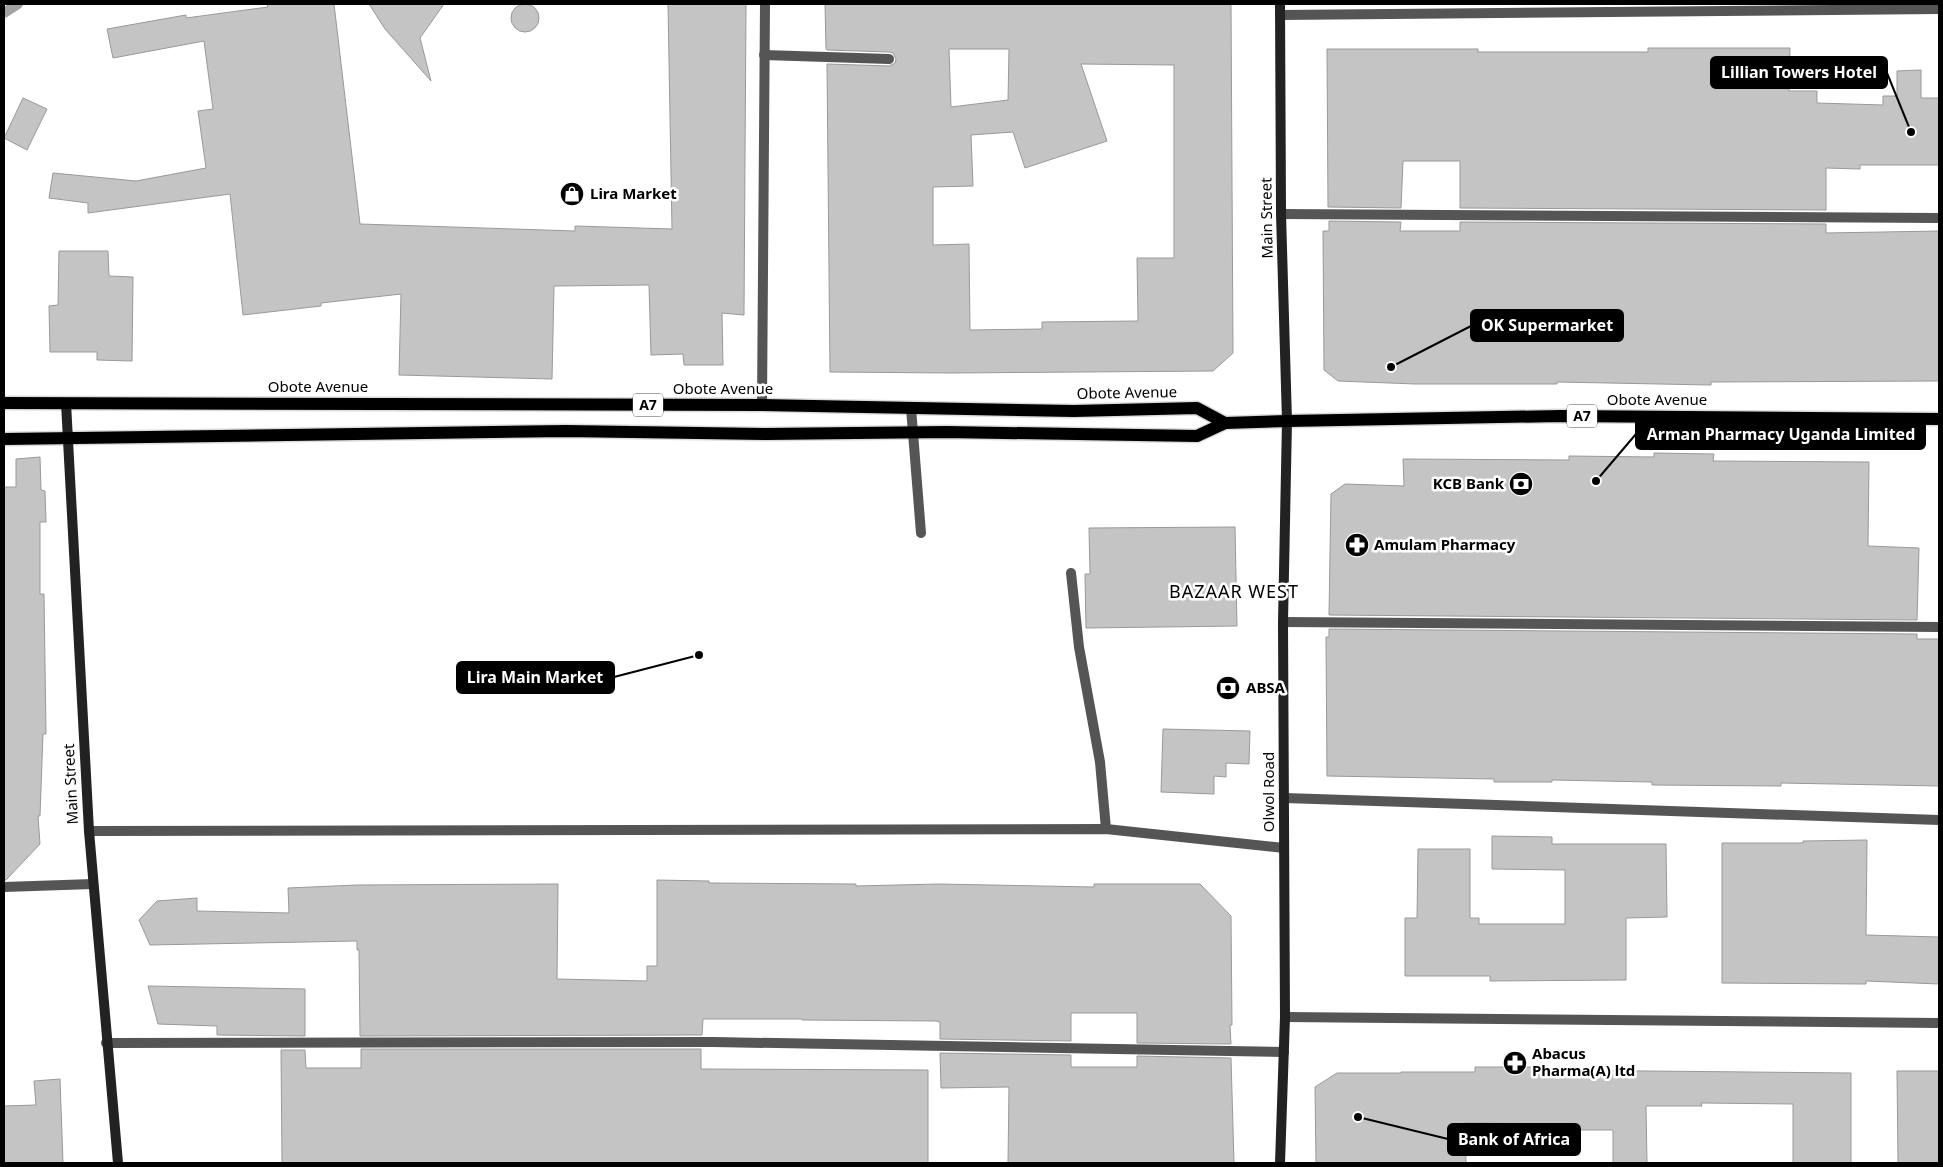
<svg xmlns="http://www.w3.org/2000/svg" width="1943" height="1167" font-family="'Noto Sans',sans-serif">
<rect width="100%" height="100%" fill="#fff"/>
<g fill="none" stroke-linecap="round" stroke-linejoin="round">
<path stroke="#a3a3a3" stroke-width="10" d="M 4,13 L 18,4"/>
</g>
<g fill="#c4c4c4" stroke="#999" fill-rule="evenodd">
<circle cx="525" cy="18" r="14"/>
<path d="M 267,4 L 334,4 L 360,224 L 575,231 L 575,226 L 672,229 L 668,4 L 746,4 L 744,315 L 722,313 L 723,365 L 684,365 L 683,354 L 651,355 L 649,285 L 554,286 L 552,379 L 399,375 L 401,294 L 321,303 L 321,306 L 243,315 L 230,194 L 88,213 L 88,203 L 49,198 L 53,173 L 136,181 L 206,168 L 198,111 L 213,109 L 204,41 L 113,58 L 107,29 L 186,15 L 186,18 L 268,7 Z"/>
<path d="M 369,4 L 444,4 L 420,38 L 431,81 L 385,29 Z"/>
<path d="M 825,4 L 1231,4 L 1233,353 L 1213,371 L 949,373 L 830,372 L 827,64 L 889,66 L 895,63 L 896,59 L 893,53 L 889,52 L 827,50 L 826,49 ZM 949,49 L 1009,49 L 1008,100 L 951,107 ZM 1081,64 L 1174,65 L 1174,258 L 1137,258 L 1138,321 L 1042,322 L 1042,329 L 970,330 L 969,244 L 933,245 L 933,187 L 973,186 L 971,135 L 1013,132 L 1025,168 L 1107,141 Z"/>
<path d="M 1648,48 L 1790,48 L 1789,91 L 1817,91 L 1817,103 L 1883,105 L 1883,96 L 1897,96 L 1897,71 L 1921,70 L 1921,98 L 1939,98 L 1939,165 L 1860,165 L 1860,169 L 1826,168 L 1826,210 L 1460,208 L 1460,161 L 1403,161 L 1401,208 L 1328,207 L 1327,49 L 1478,49 L 1478,52 L 1648,52 Z"/>
<path d="M 23,98 L 47,109 L 27,150 L 4,138 Z"/>
<path d="M 1329,221 L 1401,222 L 1400,231 L 1460,231 L 1460,222 L 1826,224 L 1826,233 L 1939,231 L 1939,381 L 1711,382 L 1711,385 L 1557,382 L 1557,384 L 1415,384 L 1338,381 L 1324,370 L 1323,231 L 1329,231 Z"/>
<path d="M 59,251 L 108,251 L 109,276 L 133,277 L 132,361 L 97,360 L 97,352 L 50,352 L 49,306 L 58,305 Z"/>
<path d="M 1654,453 L 1714,454 L 1713,461 L 1869,462 L 1868,546 L 1919,548 L 1917,620 L 1329,615 L 1331,494 L 1345,484 L 1404,486 L 1403,459 L 1569,460 L 1569,456 L 1654,457 Z"/>
<path d="M 40,457 L 41,490 L 45,491 L 46,522 L 40,522 L 40,594 L 44,594 L 46,734 L 43,734 L 40,816 L 38,816 L 40,844 L 6,880 L 4,880 L 4,487 L 16,487 L 16,459 Z"/>
<path d="M 1235,527 L 1237,626 L 1086,628 L 1085,574 L 1090,574 L 1089,528 Z"/>
<path d="M 1329,629 L 1917,634 L 1917,639 L 1939,639 L 1939,786 L 1781,783 L 1781,786 L 1652,785 L 1652,782 L 1552,780 L 1552,782 L 1494,782 L 1494,779 L 1327,776 L 1326,637 L 1329,637 Z"/>
<path d="M 1163,729 L 1250,731 L 1249,764 L 1226,763 L 1226,777 L 1214,776 L 1214,794 L 1161,792 Z"/>
<path d="M 1492,836 L 1552,837 L 1552,844 L 1666,844 L 1667,917 L 1626,918 L 1626,980 L 1490,981 L 1490,976 L 1405,976 L 1405,918 L 1417,918 L 1418,849 L 1470,849 L 1470,918 L 1479,918 L 1479,924 L 1565,924 L 1565,870 L 1492,869 Z"/>
<path d="M 1867,840 L 1866,935 L 1939,937 L 1939,984 L 1866,981 L 1866,984 L 1722,983 L 1722,843 L 1803,843 L 1803,841 Z"/>
<path d="M 657,880 L 709,881 L 709,883 L 856,884 L 856,886 L 938,884 L 1094,887 L 1094,884 L 1200,884 L 1231,916 L 1232,1025 L 1230,1025 L 1231,1044 L 1137,1043 L 1137,1013 L 1071,1013 L 1071,1041 L 940,1039 L 940,1022 L 936,1021 L 802,1020 L 802,1019 L 703,1019 L 702,1035 L 360,1036 L 359,950 L 357,950 L 357,941 L 150,945 L 139,920 L 157,901 L 197,898 L 197,911 L 289,913 L 288,888 L 357,885 L 558,884 L 557,979 L 647,981 L 647,966 L 657,966 Z"/>
<path d="M 148,986 L 305,989 L 305,1036 L 217,1035 L 217,1026 L 158,1024 Z"/>
<path d="M 361,1049 L 701,1049 L 701,1069 L 928,1070 L 928,1163 L 282,1163 L 281,1050 L 305,1050 L 306,1068 L 361,1068 Z"/>
<path d="M 940,1053 L 1071,1055 L 1071,1067 L 1137,1067 L 1137,1056 L 1231,1058 L 1234,1163 L 1008,1163 L 1009,1087 L 941,1088 Z"/>
<path d="M 1475,1067 L 1545,1067 L 1545,1070 L 1851,1073 L 1851,1163 L 1793,1163 L 1793,1104 L 1701,1103 L 1702,1106 L 1646,1106 L 1647,1163 L 1613,1163 L 1613,1130 L 1573,1130 L 1573,1124 L 1465,1123 L 1466,1163 L 1316,1163 L 1315,1087 L 1337,1073 L 1401,1073 L 1401,1072 L 1475,1072 Z"/>
<path d="M 1897,1071 L 1939,1071 L 1939,1163 L 1898,1163 Z"/>
<path d="M 60,1079 L 63,1163 L 4,1163 L 4,1106 L 36,1105 L 34,1081 Z"/>
</g>
<g fill="none" stroke-linecap="round" stroke-linejoin="round">
<g stroke="#dbdbdb" stroke-width="15">
<g id="primary">
<path d="M 4,403 L 762,405 L 1074,411 L 1197,408 L 1225,423"/>
<path d="M 4,439 L 566,431 L 766,434 L 946,432 L 1197,436 L 1225,423 L 1287,421 L 1560,416 L 1939,419"/>
</g>
</g>
<g stroke="#555" stroke-width="10">
<path d="M 764,55 L 889,59"/>
<path d="M 911,408 L 921,533"/>
<path d="M 1071,573 L 1079,647 L 1100,762 L 1106,829"/>
<path d="M 4,887 L 93,884"/>
</g>
<g stroke="#555" stroke-width="10">
<path d="M 1280,15 L 1939,9"/>
<path d="M 1281,214 L 1939,218"/>
<path d="M 762,405 L 765,4"/>
<path d="M 1283,622 L 1939,627"/>
<path d="M 1285,798 L 1939,820"/>
<path d="M 89,831 L 1106,829 L 1284,848"/>
<path d="M 1285,1017 L 1939,1023"/>
<path d="M 106,1043 L 714,1042 L 1284,1052"/>
</g>
<g stroke="#222" stroke-width="10">
<path d="M 66,403 L 89,831 L 118,1163"/>
<path d="M 1280,1163 L 1285,1017 L 1283,622 L 1287,421 L 1281,214 L 1280,4"/>
</g>
<use href="#primary" stroke="#000" stroke-width="12"/>
</g>
<defs>
<g id="shop-disc" transform="scale(1.25)"><circle r="9.5" fill="#000" stroke="#fff"/><path d="M-5-2.5h2.3a2.7 3.5 0 0 1 5.4 0H5L5.5 6h-11ZM-1.5-2.5h3a1.5 2.3 0 0 0-3 0Z" fill="#fff"/></g>
<g id="bank-disc" transform="scale(1.25)"><circle r="9.5" fill="#000" stroke="#fff"/><path d="M-6-4H6V4H-6ZM0-2.3a2.3 2.3 0 1 0 0 4.6a2.3 2.3 0 1 0 0-4.6Z" fill="#fff"/></g>
<g id="pharmacy-disc" transform="scale(1.25)"><circle r="9.5" fill="#000" stroke="#fff"/><path d="M-2-6h4v4h4v4h-4v4h-4v-4h-4v-4h4Z" fill="#fff"/></g>
</defs>
<g fill-rule="evenodd">
<use href="#shop-disc" x="572" y="194"/>
<use href="#bank-disc" x="1521" y="484"/>
<use href="#pharmacy-disc" x="1357" y="545"/>
<use href="#bank-disc" x="1228" y="688"/>
<use href="#pharmacy-disc" x="1515" y="1063"/>
</g>
<g text-anchor="middle" stroke-width="5" stroke-linejoin="round" paint-order="stroke">
<g fill="#fff" stroke="#4c4c4c" stroke-width="1">
<rect x="633" y="393.5" width="30" height="23" rx="4"/>
<rect x="1567" y="404.5" width="30" height="23" rx="4"/>
</g>
<g font-size="14" font-weight="bold" fill="#000">
<text x="648" y="410">A7</text>
<text x="1582" y="421">A7</text>
</g>
<g font-size="15" font-weight="bold" fill="#000" stroke="#fff" text-anchor="start">
<text x="590" y="199">Lira Market</text>
<text x="1504" y="489" text-anchor="end">KCB Bank</text>
<text x="1374" y="550">Amulam Pharmacy</text>
<text x="1246" y="693">ABSA</text>
<text x="1532" y="1059">Abacus<tspan x="1532" dy="17">Pharma(A) ltd</tspan></text>
</g>
<g font-size="15" fill="#000" stroke="#fff">
<text transform="translate(1267 218) rotate(-91)" y="5">Main Street</text>
<text x="318" y="392">Obote Avenue</text>
<text x="723" y="394">Obote Avenue</text>
<text transform="translate(1127 393) rotate(-1)" y="5">Obote Avenue</text>
<text x="1657" y="405">Obote Avenue</text>
<text transform="translate(71 784) rotate(-93)" y="5">Main Street</text>
<text transform="translate(1269 792) rotate(-90)" y="5">Olwol Road</text>
</g>
<g font-size="18" letter-spacing="1" fill="#000" stroke="#fff">
<text x="1234" y="598">BAZAAR WEST</text>
</g>
</g>
<path fill="none" stroke="#000" stroke-width="2" d="M1911 132L1887 73M1391 367L1471 326M1596 481L1636 434M699 655L614 677M1358 1117L1448 1139"/>
<g fill="#000" stroke="#fff" stroke-width="2">
<circle cx="1911" cy="132" r="5"/>
<circle cx="1391" cy="367" r="5"/>
<circle cx="1596" cy="481" r="5"/>
<circle cx="699" cy="655" r="5"/>
<circle cx="1358" cy="1117" r="5"/>
</g>
<g fill="#000" stroke="#000" stroke-width="2">
<rect x="1711" y="57" width="176" height="31" rx="5"/>
<rect x="1471" y="310" width="152" height="31" rx="5"/>
<rect x="1636" y="418" width="289" height="31" rx="5"/>
<rect x="457" y="662" width="157" height="31" rx="5"/>
<rect x="1448" y="1124" width="132" height="31" rx="5"/>
</g>
<g font-size="16" text-anchor="middle" font-weight="bold" fill="#fff">
<text x="1799" y="78">Lillian Towers Hotel</text>
<text x="1547" y="331">OK Supermarket</text>
<text x="1781" y="440">Arman Pharmacy Uganda Limited</text>
<text x="535" y="683">Lira Main Market</text>
<text x="1514" y="1145">Bank of Africa</text>
</g>
<rect width="1943" height="1167" fill="none" stroke="#000000" stroke-width="10"/>
</svg>
